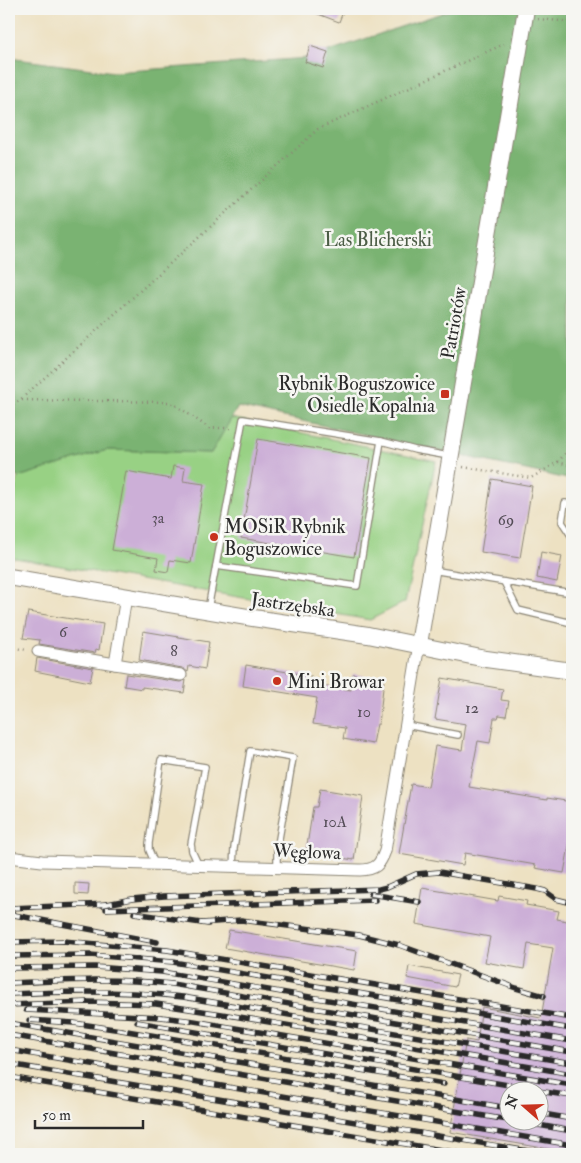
<svg xmlns="http://www.w3.org/2000/svg" width="581" height="1163" font-family="'IM FELL Double Pica',serif">
<rect width="100%" height="100%" fill="#f6f6f2"/>
<filter id="ink" filterUnits="userSpaceOnUse"><feTurbulence type="fractalNoise" baseFrequency=".02" numOctaves="2"/><feDisplacementMap in="SourceGraphic" scale="10" xChannelSelector="R" yChannelSelector="G"/><feConvolveMatrix kernelMatrix="1 2 1 2 8 2 1 2 1" color-interpolation-filters="sRGB"/></filter>
<filter id="wash" filterUnits="userSpaceOnUse"><feTurbulence type="fractalNoise" baseFrequency=".0096" numOctaves="4" result="noise"/><feDisplacementMap in="SourceGraphic" scale="20" xChannelSelector="R" yChannelSelector="G"/><feGaussianBlur stdDeviation="1.12" result="paint"/><feColorMatrix in="noise" values="0 0 0 0 0 0 0 0 0 0 0 0 0 0 0 0 0 1.4 0 .05"/><feComposite in="paint" operator="in"/></filter>
<g filter="url(#wash)">
<rect width="100%" height="100%" fill="#ede1c2"/>
<path fill="#98d184" stroke="#627e58" d="M 231,418 L 436,461 L 405,602 L 370,620 L 9,557 L 9,517 L 18,477 L 107,450 L 211,453 Z"/>
<path fill="#7ab372" stroke="#526f4e" d="M 454,9 L 572,9 L 572,480 L 238,407 L 211,453 L 107,450 L 18,477 L 9,474 L 9,58 L 114,72 L 308,58 Z"/>
<g id="blocks">
<g fill="#ccafd7" fill-rule="evenodd">
<path d="M 305,9 L 344,9 L 339,22 Z"/>
<path d="M 310,46 L 328,52 L 323,68 L 305,62 Z"/>
<path d="M 258,439 L 371,458 L 354,557 L 241,538 Z"/>
<path d="M 173,466 L 185,468 L 183,481 L 204,484 L 191,563 L 170,560 L 168,572 L 156,570 L 158,558 L 112,550 L 126,471 L 171,479 Z"/>
<path d="M 492,479 L 532,486 L 520,558 L 481,552 Z"/>
<path d="M 541,552 L 562,556 L 557,582 L 537,578 Z"/>
<path d="M 28,612 L 103,624 L 99,650 L 96,649 L 95,653 L 39,644 L 40,640 L 23,638 Z"/>
<path d="M 143,631 L 209,642 L 205,669 L 189,666 L 188,672 L 182,668 L 139,660 Z"/>
<path d="M 37,658 L 93,668 L 90,682 L 35,671 Z"/>
<path d="M 246,665 L 311,676 L 309,683 L 351,690 L 353,674 L 384,679 L 379,724 L 377,724 L 373,744 L 343,739 L 345,728 L 313,724 L 317,698 L 243,686 Z"/>
<path d="M 126,674 L 180,682 L 186,680 L 184,693 L 142,687 L 142,689 L 124,686 Z"/>
<path d="M 442,678 L 503,689 L 501,700 L 509,701 L 506,716 L 499,715 L 498,718 L 494,718 L 490,743 L 478,741 L 469,787 L 547,800 L 547,798 L 572,802 L 572,830 L 564,873 L 535,868 L 536,865 L 465,853 L 463,865 L 399,854 L 411,784 L 428,787 L 435,746 L 462,750 L 466,724 L 435,719 Z"/>
<path d="M 320,789 L 363,796 L 354,860 L 306,852 L 313,807 L 317,807 Z"/>
<path d="M 75,883 L 89,884 L 88,895 L 75,894 Z"/>
<path d="M 422,888 L 498,901 L 499,896 L 527,901 L 526,905 L 559,911 L 557,919 L 572,922 L 572,1153 L 450,1132 L 466,1040 L 477,1042 L 482,1007 L 541,1018 L 553,948 L 528,944 L 524,969 L 485,962 L 490,937 L 416,924 ZM 508,1090 L 538,1090 L 538,1120 L 508,1120 Z"/>
<path d="M 229,930 L 357,951 L 354,970 L 225,948 Z"/>
<path d="M 409,966 L 458,975 L 455,987 L 407,978 Z"/>
</g>
</g>
</g>
<g filter="url(#ink)">
<use href="#blocks" fill-opacity="0" stroke="#8c8676" stroke-width="1"/>
<g fill="none" stroke-linecap="round" stroke-linejoin="round">
<g stroke="#8c8676" stroke-width="8">
<g id="lane">
<path d="M 572,504 L 565,503 L 562,522 L 572,537 L 572,550"/>
<path d="M 216,566 L 357,586 L 381,441"/>
<path d="M 432,570 L 572,593"/>
<path d="M 504,582 L 518,610 L 572,623"/>
<path d="M 208,609 L 243,419 L 381,441 L 415,450 L 449,456"/>
<path d="M 406,725 L 458,735"/>
<path d="M 155,864 L 149,850 L 149,843 L 161,760 L 205,767 L 191,844 L 192,851 L 199,866"/>
<path d="M 233,867 L 234,848 L 250,751 L 293,758 L 277,850 L 277,868"/>
</g>
</g>
<g stroke="#8c8676" stroke-width="13">
<g id="street">
<path d="M 38,651 L 115,664 L 126,597"/>
<path d="M 115,664 L 181,675"/>
<path d="M 9,857 L 42,861 L 360,870 C 375,870 380,865 385,851 L 419,644"/>
</g>
</g>
<g stroke="#8c8676" stroke-width="18">
<g id="secondary">
<path d="M 9,577 L 253,618 L 368,635 L 486,659 L 572,671"/>
<path d="M 419,644 L 526,9"/>
</g>
</g>
<g stroke="#8c8676" stroke-width="2.5" stroke-dasharray="1 4" stroke-linecap="butt">
<path d="M 538,19 L 572,22"/>
<path d="M 22,400 L 171,402 L 209,428 L 231,428"/>
<path d="M 9,407 L 20,400 L 318,129 L 504,44"/>
<path d="M 558,462 L 572,445"/>
<path d="M 463,467 L 531,478 L 558,462 L 572,466"/>
<path d="M 9,647 L 27,650"/>
</g>
<use href="#lane" stroke="#fff" stroke-width="5.5"/>
<use href="#street" stroke="#fff" stroke-width="11"/>
<use href="#secondary" stroke="#fff" stroke-width="16"/>
<g stroke="#2b2b2b" stroke-width="5.5">
<g id="rail">
<path d="M 371,894 L 419,902"/>
<path d="M 102,905 L 132,899 L 164,896 L 379,889 L 387,887 L 416,874 L 439,872 L 537,889 L 545,891 L 556,899 L 572,903"/>
<path d="M 9,908 L 109,904"/>
<path d="M 106,909 L 375,900"/>
<path d="M 134,913 L 208,924"/>
<path d="M 9,914 L 157,942"/>
<path d="M 202,923 L 241,920 L 359,935 L 399,945 L 516,988 L 544,996"/>
<path d="M 9,942 L 63,941 L 167,950 L 572,1018"/>
<path d="M 9,956 L 90,955 L 173,962 L 572,1029"/>
<path d="M 9,968 L 95,967 L 162,972 L 572,1041"/>
<path d="M 9,983 C 63,980 117,978 172,984 L 572,1052"/>
<path d="M 9,994 C 68,991 125,990 183,997 L 572,1063"/>
<path d="M 9,1005 L 88,1002 L 156,1004 L 222,1014 L 572,1074"/>
<path d="M 26,1010 L 161,1017 L 194,1021 L 572,1085"/>
<path d="M 29,1020 L 74,1023 L 121,1030 L 444,1084"/>
<path d="M 137,1022 L 538,1090"/>
<path d="M 9,1023 L 508,1108"/>
<path d="M 9,1035 L 508,1120"/>
<path d="M 9,1050 L 572,1145"/>
<path d="M 9,1064 L 546,1154"/>
<path d="M 9,1077 L 465,1154"/>
<path d="M 538,1091 L 572,1096"/>
<path d="M 538,1113 L 572,1119"/>
<path d="M 510,1120 L 572,1131"/>
</g>
</g>
<use href="#rail" stroke="#f6f6f2" stroke-width="4" stroke-dasharray="11" stroke-linecap="butt"/>
</g>
</g>
<g fill="#c8321e" stroke="#f6f6f2" stroke-width="2">
<rect x="440" y="389" width="10" height="10" rx="2.5"/>
<circle cx="214" cy="537" r="5"/>
<circle cx="277" cy="681" r="5"/>
</g>
<g text-anchor="middle" stroke-width="5" stroke-linejoin="round" paint-order="stroke">
<g font-size="16" fill="#534c56">
<text x="158" y="523">3a</text>
<text x="506" y="525">69</text>
<text x="63" y="637">6</text>
<text x="174" y="656">8</text>
<text x="472" y="713">12</text>
<text x="364" y="717">10</text>
<text x="335" y="827">10A</text>
</g>
<g font-size="19" fill="#4c5d46" stroke="#f6f6f2">
<text x="378" y="246">Las Blicherski</text>
</g>
<g font-size="19" fill="#2b2b2b" stroke="#f6f6f2">
<text transform="translate(453 323) rotate(-80)" y="7">Patriotów</text>
<text transform="translate(293 604) rotate(8)" y="7">Jastrzębska</text>
<text transform="translate(307 851) rotate(2)" y="7">Węglowa</text>
</g>
<g font-size="19" fill="#2b2b2b" stroke="#f6f6f2" text-anchor="start">
<text x="435" y="390" text-anchor="end">Rybnik Boguszowice<tspan x="435" dy="22">Osiedle Kopalnia</tspan></text>
<text x="224" y="533">MOSiR Rybnik<tspan x="224" dy="22">Boguszowice</tspan></text>
<text x="287" y="688">Mini Browar</text>
</g>
</g>
<rect width="581" height="1163" fill="none" stroke="#f6f6f2" stroke-width="30"/>
<g transform="translate(524 1106) rotate(290)"><circle r="24" fill="#f6f6f2" stroke="#a5a5a2"/>
<path d="M0-4L9 19L0 12L-9 19Z" fill="#c8321e"/>
<text y="-8" font-size="14" font-weight="bold" text-anchor="middle" fill="#2b2b2b">N</text>
</g>
<path d="M35 1120v8h108v-8" fill="none" stroke="#2b2b2b" stroke-width="2.5"/>
<text x="42" y="1120" font-size="15" fill="#2b2b2b" stroke="#f6f6f2" stroke-width="4" paint-order="stroke">50 m</text>
</svg>
